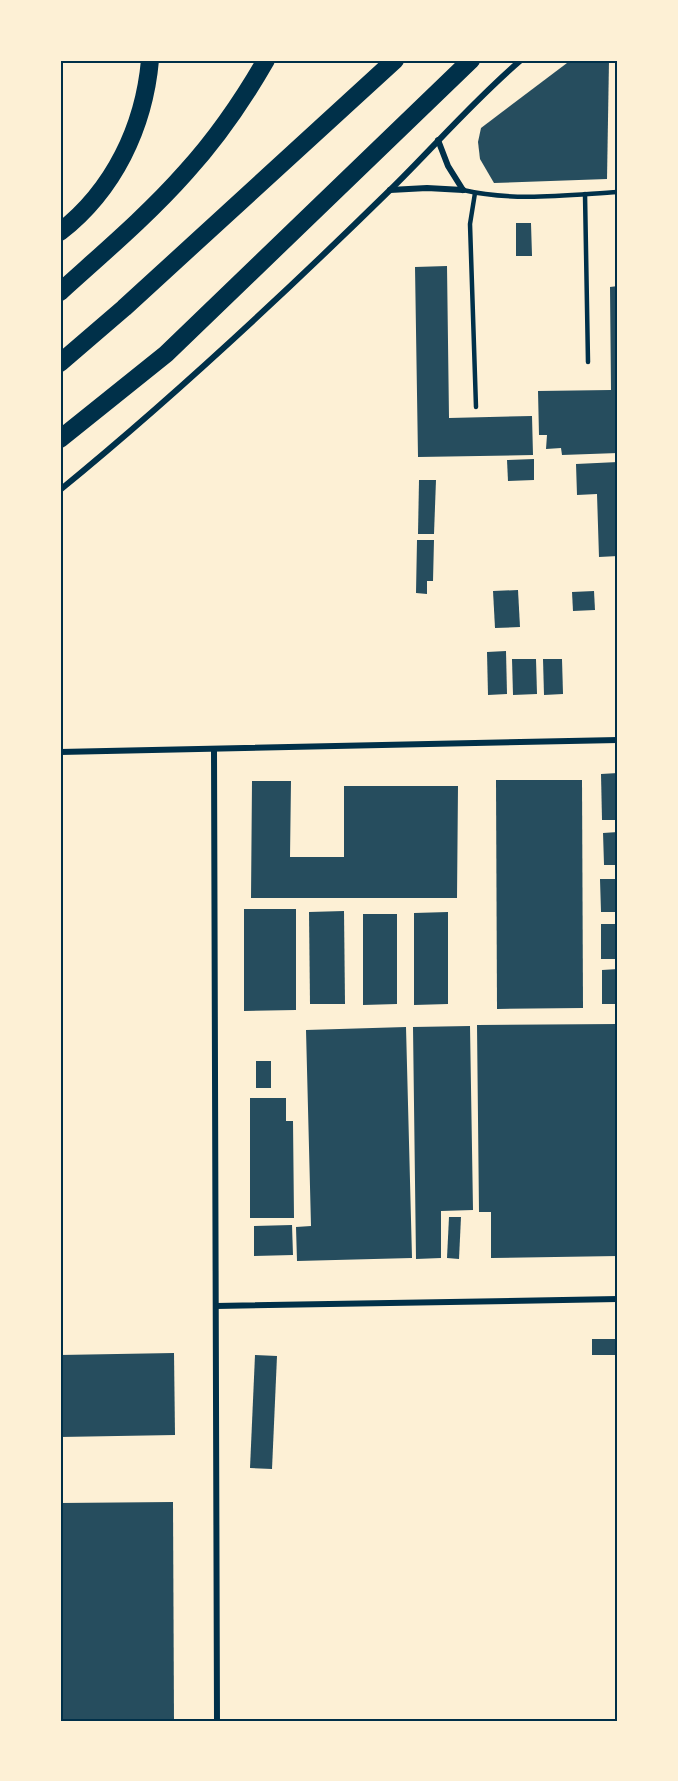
<svg xmlns="http://www.w3.org/2000/svg" width="678" height="1781" font-family="'Varela Round',sans-serif">
<rect width="100%" height="100%" fill="#fdf0d5"/>
<g fill="#264d5e">
<path d="M 571,60 L 609,60 L 607,179 L 494,183 L 480,159 L 478,142 L 481,128 Z"/>
<path d="M 516,223 L 531,223 L 532,256 L 516,256 Z"/>
<path d="M 447,266 L 449,418 L 532,416 L 533,455 L 418,457 L 415,267 Z"/>
<path d="M 618,286 L 618,453 L 562,455 L 561,448 L 546,449 L 547,435 L 539,435 L 538,391 L 611,390 L 610,287 Z"/>
<path d="M 534,459 L 534,480 L 508,481 L 507,460 Z"/>
<path d="M 618,462 L 618,556 L 599,557 L 597,494 L 577,495 L 576,464 Z"/>
<path d="M 419,480 L 436,480 L 434,534 L 418,534 Z"/>
<path d="M 417,540 L 434,540 L 433,581 L 427,581 L 427,594 L 416,593 Z"/>
<path d="M 518,590 L 520,627 L 495,628 L 493,591 Z"/>
<path d="M 594,591 L 595,610 L 573,611 L 572,592 Z"/>
<path d="M 506,651 L 507,694 L 488,695 L 487,652 Z"/>
<path d="M 512,659 L 536,659 L 537,694 L 513,695 Z"/>
<path d="M 543,659 L 562,659 L 563,694 L 544,695 Z"/>
<path d="M 618,773 L 618,820 L 602,820 L 601,774 Z"/>
<path d="M 496,780 L 582,780 L 583,1008 L 497,1009 Z"/>
<path d="M 252,781 L 291,781 L 290,857 L 344,857 L 344,786 L 458,786 L 457,898 L 251,898 Z"/>
<path d="M 618,832 L 618,865 L 604,865 L 603,833 Z"/>
<path d="M 600,879 L 618,879 L 618,912 L 601,912 Z"/>
<path d="M 244,909 L 296,909 L 296,1010 L 244,1011 Z"/>
<path d="M 344,911 L 345,1004 L 310,1004 L 309,912 Z"/>
<path d="M 448,912 L 448,1004 L 414,1005 L 414,913 Z"/>
<path d="M 363,914 L 397,914 L 397,1004 L 363,1005 Z"/>
<rect x="601" y="924" width="17" height="35"/>
<path d="M 618,969 L 618,1004 L 602,1004 L 602,970 Z"/>
<path d="M 618,1024 L 618,1256 L 491,1258 L 491,1212 L 479,1212 L 477,1025 Z"/>
<path d="M 470,1026 L 473,1210 L 441,1211 L 441,1258 L 416,1259 L 413,1027 Z"/>
<path d="M 406,1027 L 412,1258 L 297,1261 L 296,1227 L 311,1226 L 306,1030 Z"/>
<rect x="256" y="1061" width="15" height="27"/>
<path d="M 250,1098 L 286,1098 L 286,1121 L 293,1121 L 294,1218 L 250,1218 Z"/>
<path d="M 449,1217 L 461,1217 L 459,1259 L 447,1258 Z"/>
<path d="M 292,1225 L 293,1255 L 254,1256 L 254,1226 Z"/>
<rect x="592" y="1339" width="26" height="16"/>
<path d="M 174,1353 L 175,1435 L 60,1437 L 60,1355 Z"/>
<path d="M 255,1355 L 277,1356 L 272,1469 L 250,1468 Z"/>
<path d="M 173,1502 L 174,1721 L 60,1721 L 60,1503 Z"/>
</g>
<g fill="none" stroke-linecap="round" stroke-linejoin="round">
<g stroke="#003049" stroke-width="4.5">
<path d="M 463,190 C 514,202 567,195 618,192"/>
<path d="M 475,193 L 470,224 L 476,407"/>
<path d="M 585,194 L 588,362"/>
</g>
<g stroke="#003049" stroke-width="6">
<path d="M 438,140 L 448,166 L 463,190"/>
<path d="M 390,190 L 427,188 L 463,190"/>
<path d="M 60,490 C 175,396 283,295 389,191 C 433,148 474,100 521,60"/>
<path d="M 214,749 L 217,1721"/>
<path d="M 60,752 L 618,740"/>
<path d="M 216,1306 L 618,1299"/>
</g>
<g stroke="#003049" stroke-width="18">
<path d="M 60,232 C 114,190 144,127 150,60"/>
<path d="M 60,292 C 103,253 148,215 186,172 C 217,138 243,100 266,60"/>
<path d="M 60,363 L 124,308 L 395,60"/>
<path d="M 60,439 L 166,354 L 471,60"/>
</g>
</g>
<rect width="678" height="1781" fill="none" stroke="#fdf0d5" stroke-width="123"/>
<rect x="62" y="62" width="554" height="1658" fill="none" stroke="#003049" stroke-width="2"/>
</svg>
